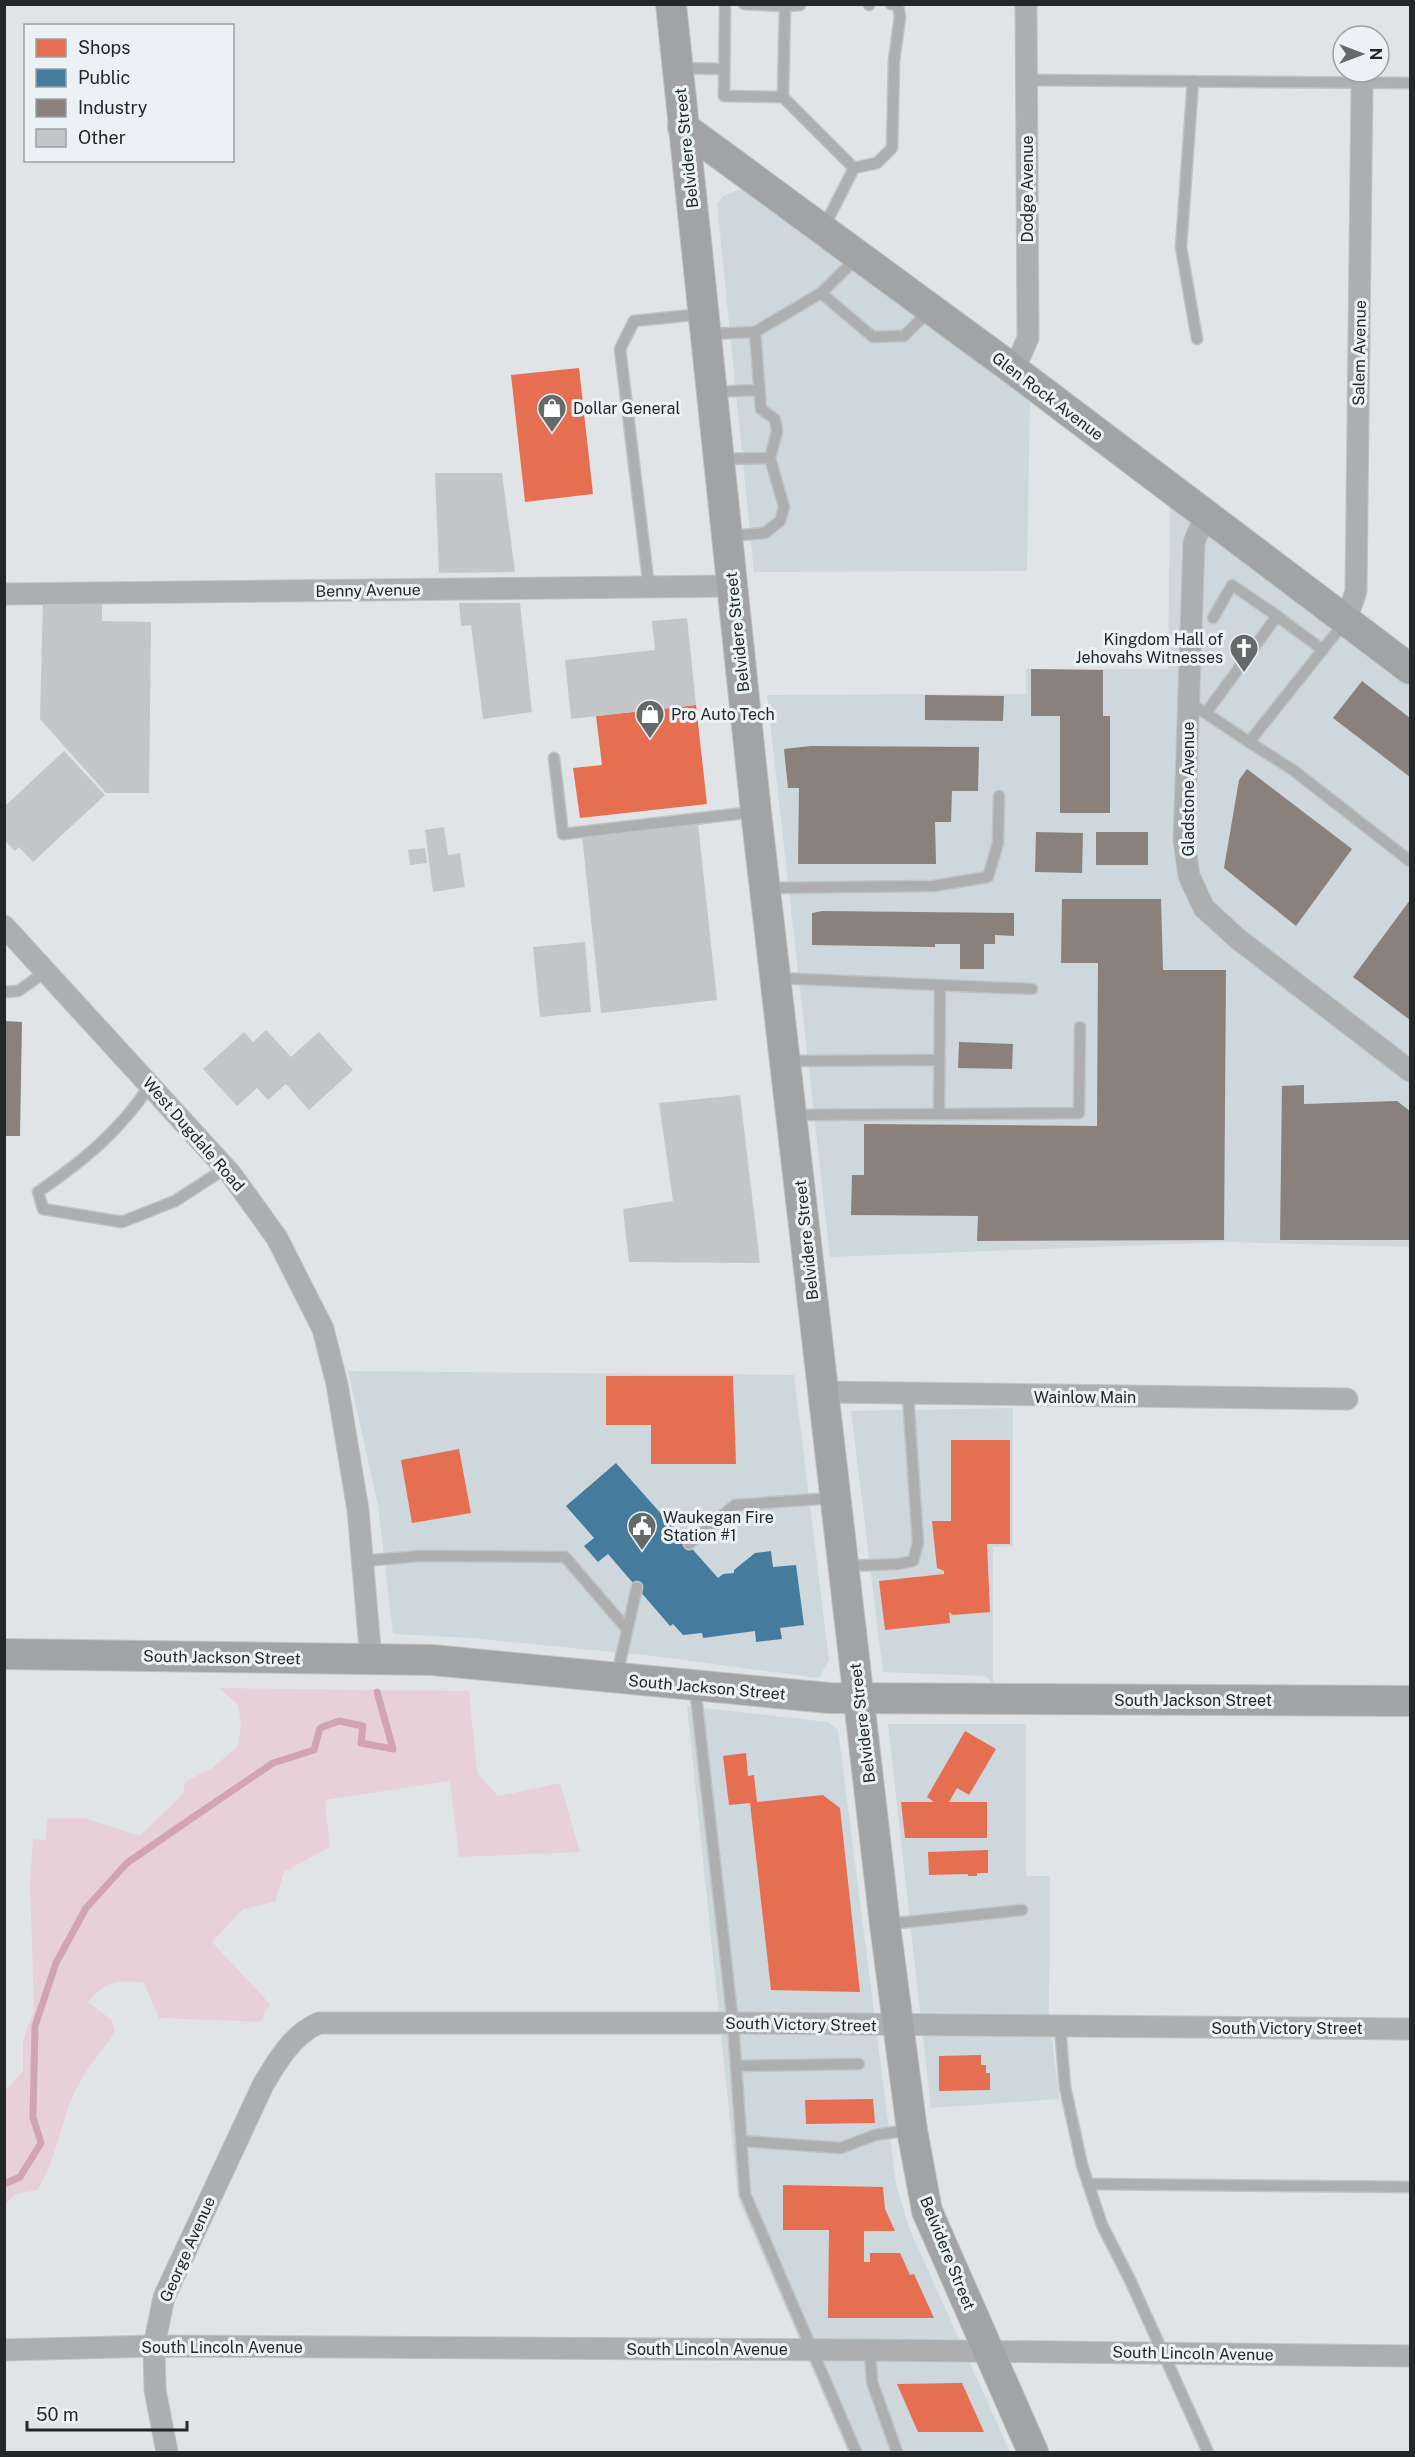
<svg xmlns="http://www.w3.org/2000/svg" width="1415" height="2457" font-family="'Public Sans',sans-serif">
<rect width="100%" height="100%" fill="#e1e4e6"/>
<g fill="#cdd7dc">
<path d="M 740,189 L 751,193 L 1030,398 L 1027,571 L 754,572 L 717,204 L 723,196 Z"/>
<path d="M 1170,501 L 1410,684 L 1410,1247 L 1227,1242 L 830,1257 L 767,695 L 1026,694 L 1026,669 L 1168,669 Z"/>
<path d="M 348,1371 L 794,1375 L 829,1660 L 819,1678 L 654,1656 L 471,1638 L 393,1634 L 378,1505 Z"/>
<path d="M 1013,1408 L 1013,1546 L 993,1547 L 993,1683 L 985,1676 L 883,1672 L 851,1411 Z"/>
<path d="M 687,1706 L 827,1722 L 838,1730 L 896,2184 L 909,2228 L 1010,2452 L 848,2452 L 738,2198 Z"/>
<path d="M 888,1724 L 1026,1724 L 1026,1876 L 1050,1876 L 1049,2010 L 1059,2099 L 931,2108 Z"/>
</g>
<path fill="#e8d0d8" d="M 219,1688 L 469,1691 L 477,1773 L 498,1796 L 560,1783 L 580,1852 L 459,1857 L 450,1781 L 325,1800 L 330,1847 L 284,1872 L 275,1902 L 243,1909 L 212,1942 L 270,2004 L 260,2022 L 159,2018 L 144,1983 C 117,1980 106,1981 88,2002 L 112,2020 L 115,2033 C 102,2051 85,2070 75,2091 C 60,2124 57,2159 37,2190 L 16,2194 L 5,2204 L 5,2091 L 23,2071 L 23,2041 L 34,2010 L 30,1883 L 33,1839 L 46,1840 L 47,1818 L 84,1818 L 140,1836 L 183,1794 L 185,1782 L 212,1768 L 238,1746 L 241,1725 L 238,1705 Z"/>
<g fill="#e76f51">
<path d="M 579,368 L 593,494 L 525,502 L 511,375 Z"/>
<path d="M 696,705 L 707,804 L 580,818 L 573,768 L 602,765 L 596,716 Z"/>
<path d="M 606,1376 L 733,1376 L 736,1464 L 651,1464 L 651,1425 L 606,1425 Z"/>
<path d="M 951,1440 L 1010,1440 L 1010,1544 L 987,1544 L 990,1612 L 953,1615 L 949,1612 L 950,1623 L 885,1630 L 879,1581 L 944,1574 L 944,1571 L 937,1568 L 932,1521 L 951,1521 Z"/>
<path d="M 459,1449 L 471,1513 L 412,1523 L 401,1460 Z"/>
<path d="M 965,1731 L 996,1749 L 969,1795 L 957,1788 L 949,1802 L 987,1802 L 987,1838 L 905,1838 L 901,1802 L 934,1802 L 927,1797 Z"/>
<path d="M 746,1753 L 748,1776 L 754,1775 L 757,1802 L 823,1795 L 840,1808 L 860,1992 L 771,1990 L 750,1803 L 729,1805 L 723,1756 Z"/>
<path d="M 988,1850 L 988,1873 L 977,1873 L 977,1876 L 968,1876 L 968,1874 L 929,1875 L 928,1852 Z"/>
<path d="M 981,2055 L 981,2065 L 986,2065 L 986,2073 L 990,2073 L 990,2090 L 939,2091 L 939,2056 Z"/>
<path d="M 873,2099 L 875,2123 L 806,2124 L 805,2100 Z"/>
<path d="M 783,2185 L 883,2187 L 885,2209 L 895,2231 L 864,2231 L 864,2262 L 870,2262 L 870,2253 L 900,2253 L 910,2275 L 914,2274 L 934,2318 L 828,2318 L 829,2230 L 783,2230 Z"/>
<path d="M 962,2383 L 984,2432 L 918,2432 L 897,2384 Z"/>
</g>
<path fill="#457b9d" d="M 616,1463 L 718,1578 L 723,1574 L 734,1573 L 734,1570 L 755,1553 L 771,1551 L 773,1567 L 796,1565 L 804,1625 L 780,1628 L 782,1639 L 756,1642 L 755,1631 L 703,1638 L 702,1633 L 683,1635 L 673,1624 L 670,1626 L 608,1554 L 598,1562 L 584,1546 L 594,1538 L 566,1506 Z"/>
<g fill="#8a817c">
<path d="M 1031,669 L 1103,670 L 1103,716 L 1110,716 L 1110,813 L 1060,813 L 1060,716 L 1031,716 Z"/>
<path d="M 1362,681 L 1410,718 L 1410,777 L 1333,718 Z"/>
<path d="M 925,695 L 1004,696 L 1003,721 L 925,720 Z"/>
<path d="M 811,746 L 979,747 L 978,791 L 952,791 L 951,822 L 935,822 L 936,864 L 798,864 L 799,788 L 788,788 L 784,749 Z"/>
<path d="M 1247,769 L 1352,849 L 1296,926 L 1224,868 L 1239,780 Z"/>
<path d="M 1036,832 L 1083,833 L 1082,873 L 1035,872 Z"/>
<rect x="1096" y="832" width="52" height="33"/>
<path d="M 1062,899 L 1161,899 L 1163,970 L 1226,970 L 1224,1240 L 977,1241 L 978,1216 L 851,1215 L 852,1175 L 864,1175 L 864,1124 L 1097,1126 L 1098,963 L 1061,963 Z"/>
<path d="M 1410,900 L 1410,1020 L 1353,977 Z"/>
<path d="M 822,911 L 1014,913 L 1014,936 L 995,935 L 995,944 L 984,944 L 984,969 L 960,969 L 960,944 L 935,944 L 935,947 L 812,945 L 812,913 Z"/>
<path d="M 4,1021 L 22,1022 L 20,1136 L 4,1136 Z"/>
<path d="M 959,1042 L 1013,1044 L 1012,1069 L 958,1068 Z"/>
<path d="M 1304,1085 L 1304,1104 L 1397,1101 L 1410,1111 L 1410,1240 L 1280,1240 L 1282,1086 Z"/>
</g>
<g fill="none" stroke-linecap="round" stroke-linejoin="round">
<path stroke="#d2a4b3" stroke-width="7" d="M 4,2184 L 20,2177 L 41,2143 L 33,2117 L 35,2026 L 56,1963 L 86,1908 L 127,1863 L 179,1827 L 273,1763 L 314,1750 L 320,1728 L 339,1721 L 363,1726 L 361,1743 L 393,1749 L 377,1692"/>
</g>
<g fill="#c3c6c8">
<path d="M 435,473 L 502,473 L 515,572 L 439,573 Z"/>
<path d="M 43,601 L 102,602 L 102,621 L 151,622 L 149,793 L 106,793 L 40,719 Z"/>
<path d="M 459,603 L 520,603 L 532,712 L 483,719 L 471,625 L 461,626 Z"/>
<path d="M 687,618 L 696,705 L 571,719 L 565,660 L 655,650 L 652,621 Z"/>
<path d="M 64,751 L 105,795 L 33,862 L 19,847 L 15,851 L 4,840 L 4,807 Z"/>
<path d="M 698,824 L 717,1000 L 601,1013 L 582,836 Z"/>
<path d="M 444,827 L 448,855 L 460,853 L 465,887 L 433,892 L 425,830 Z"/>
<path d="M 425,848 L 427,863 L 410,865 L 408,850 Z"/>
<path d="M 585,942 L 591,1012 L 540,1017 L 533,947 Z"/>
<path d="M 266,1030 L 291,1057 L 319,1032 L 353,1070 L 309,1110 L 286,1084 L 268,1100 L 257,1088 L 237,1106 L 203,1069 L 244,1032 L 253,1042 Z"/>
<path d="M 740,1095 L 760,1263 L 629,1262 L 623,1209 L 673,1201 L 659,1103 Z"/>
</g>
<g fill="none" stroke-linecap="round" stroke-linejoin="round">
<g stroke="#c0c2c3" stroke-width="13">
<g id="lane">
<path d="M 725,4 L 724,96 L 783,97 L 854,168 L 824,227"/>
<path d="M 744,4 L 785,6 L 783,97"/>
<path d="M 869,5 L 870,4"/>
<path d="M 785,6 L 800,5"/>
<path d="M 680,68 L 724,69"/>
<path d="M 1027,80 L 1410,83"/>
<path d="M 1193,81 L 1181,247 L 1197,339"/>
<path d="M 854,168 L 877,163 L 892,148 L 894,61 L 900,17 L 898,6 L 891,4"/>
<path d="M 821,293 L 873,337 L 904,336 L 929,311"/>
<path d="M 708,334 L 755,332"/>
<path d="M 715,392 L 757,390"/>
<path d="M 722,459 L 770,458 L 777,431 L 775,419 L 761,409 L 755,332 L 821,293 L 858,257"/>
<path d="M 730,536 L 765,533 L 780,521 L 784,507 L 770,458"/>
<path d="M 649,587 L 620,349 L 634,321 L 701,314"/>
<path d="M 1213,618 L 1232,585 L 1277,616"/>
<path d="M 1189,702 L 1249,742 L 1344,623"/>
<path d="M 1206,713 L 1277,616 L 1323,650"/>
<path d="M 1249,742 L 1293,770 L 1410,861"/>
<path d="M 554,758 L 563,834 L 754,812"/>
<path d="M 766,888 L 933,886 L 988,877 L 998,843 L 999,796"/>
<path d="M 777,978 L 1032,989"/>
<path d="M 4,992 L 18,991 L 47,971"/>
<path d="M 787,1061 L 939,1060"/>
<path d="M 150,1085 C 120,1131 83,1161 38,1192 L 43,1209 L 122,1222 L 175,1201 L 226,1168"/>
<path d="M 939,1114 L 940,986"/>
<path d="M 793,1115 L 1079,1113 L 1080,1027"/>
<path d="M 689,1544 L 735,1505 L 833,1498"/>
<path d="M 363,1561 L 420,1556 L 565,1557 L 627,1629"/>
<path d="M 846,1566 L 898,1564 L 913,1561 L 918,1543 L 908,1396"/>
<path d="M 617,1675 L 637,1587"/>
<path d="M 695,1687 L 733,2023 L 745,2194 L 856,2452"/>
<path d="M 888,1924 L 1022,1910"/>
<path d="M 1060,2027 L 1065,2087 L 1082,2165 L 1102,2225 L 1130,2280 L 1208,2452"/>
<path d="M 736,2066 L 859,2064"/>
<path d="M 742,2141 L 841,2148 L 875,2135 L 910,2130"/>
<path d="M 1088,2184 L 1410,2187"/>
<path d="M 870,2350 L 872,2382 L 897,2452"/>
</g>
</g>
<g stroke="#c0c2c3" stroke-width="23">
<g id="street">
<path d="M 1014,370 L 1028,338 L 1026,4"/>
<path d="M 1206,514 L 1194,542 L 1184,840 L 1189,876 L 1204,908 L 1238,939 L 1410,1071"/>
<path d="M 4,594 L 732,586"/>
<path d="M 1346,621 L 1356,591 L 1362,83"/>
<path d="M 4,926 L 230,1173 L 277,1238 L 323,1329 L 337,1384 L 358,1510 L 371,1660"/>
<path d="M 823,1392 L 1347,1399"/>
<path d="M 4,2350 L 154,2346 L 870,2350 L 1410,2356"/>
<path d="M 167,2452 L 155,2390 L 154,2346 L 164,2297 L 263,2085 C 277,2061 293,2034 319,2023 L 733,2023 L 1410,2029"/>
</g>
</g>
<g stroke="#c0c2c3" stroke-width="32">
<g id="secondary">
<path d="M 671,4 L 756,812 L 885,1925 L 912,2130 L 927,2211 L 1033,2452"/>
<path d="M 683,127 L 1014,370 L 1410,669"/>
<path d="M 4,1654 L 432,1660 L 829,1698 L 1410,1701"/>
</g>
</g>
<use href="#lane" stroke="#acaeaf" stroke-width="10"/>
<use href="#street" stroke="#acaeaf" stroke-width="21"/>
<use href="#secondary" stroke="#a2a3a4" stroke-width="30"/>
</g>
<defs>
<g id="shop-pin" transform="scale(1.5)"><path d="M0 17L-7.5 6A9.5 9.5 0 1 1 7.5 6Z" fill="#66696a" stroke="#ebf2f6"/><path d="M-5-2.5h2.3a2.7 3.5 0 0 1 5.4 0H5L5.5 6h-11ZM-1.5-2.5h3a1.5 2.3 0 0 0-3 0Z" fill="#fff"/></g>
<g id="church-pin" transform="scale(1.5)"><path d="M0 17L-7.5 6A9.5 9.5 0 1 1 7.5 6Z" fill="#66696a" stroke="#ebf2f6"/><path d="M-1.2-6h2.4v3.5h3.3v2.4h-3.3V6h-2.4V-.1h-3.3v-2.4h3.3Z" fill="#fff"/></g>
<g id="civic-pin" transform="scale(1.5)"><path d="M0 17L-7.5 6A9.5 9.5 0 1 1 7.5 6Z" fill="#66696a" stroke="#ebf2f6"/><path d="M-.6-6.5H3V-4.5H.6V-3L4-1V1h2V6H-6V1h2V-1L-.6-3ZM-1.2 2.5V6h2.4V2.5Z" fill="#fff"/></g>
</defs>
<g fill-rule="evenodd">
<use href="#shop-pin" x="552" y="408"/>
<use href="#church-pin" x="1244" y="648"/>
<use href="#shop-pin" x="650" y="714"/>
<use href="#civic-pin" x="642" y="1526"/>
</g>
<g text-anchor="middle" stroke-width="6" stroke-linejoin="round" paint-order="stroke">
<g font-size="16" fill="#242728" stroke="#ebf2f6">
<text transform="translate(686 148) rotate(-96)" y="6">Belvidere Street</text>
<text transform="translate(1027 189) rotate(-90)" y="6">Dodge Avenue</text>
<text transform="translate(1359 353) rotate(-89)" y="6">Salem Avenue</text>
<text transform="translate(1048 396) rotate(37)" y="6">Glen Rock Avenue</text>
<text transform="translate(368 590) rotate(-1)" y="6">Benny Avenue</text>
<text transform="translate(737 632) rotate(-96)" y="6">Belvidere Street</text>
<text transform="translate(1188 789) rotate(-90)" y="6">Gladstone Avenue</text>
<text transform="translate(194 1134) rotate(49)" y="6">West Dugdale Road</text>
<text transform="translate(806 1240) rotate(-96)" y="6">Belvidere Street</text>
<text x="1085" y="1403">Wainlow Main</text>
<text transform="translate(222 1657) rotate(1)" y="6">South Jackson Street</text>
<text transform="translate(707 1687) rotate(5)" y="6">South Jackson Street</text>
<text x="1193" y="1706">South Jackson Street</text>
<text transform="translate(862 1723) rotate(-97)" y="6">Belvidere Street</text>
<text transform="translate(801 2024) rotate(1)" y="6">South Victory Street</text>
<text x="1287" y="2034">South Victory Street</text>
<text transform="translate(187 2249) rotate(-66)" y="6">George Avenue</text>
<text transform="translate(948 2253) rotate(68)" y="6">Belvidere Street</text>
<text x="222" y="2353">South Lincoln Avenue</text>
<text x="707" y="2355">South Lincoln Avenue</text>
<text transform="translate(1193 2353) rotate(1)" y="6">South Lincoln Avenue</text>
</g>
<g font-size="16" fill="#242728" stroke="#ebf2f6" text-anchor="start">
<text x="573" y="414">Dollar General</text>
<text x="1223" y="645" text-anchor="end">Kingdom Hall of<tspan x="1223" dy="18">Jehovahs Witnesses</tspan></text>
<text x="671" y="720">Pro Auto Tech</text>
<text x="663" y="1523">Waukegan Fire<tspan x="663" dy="18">Station #1</tspan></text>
</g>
</g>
<rect width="1415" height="2457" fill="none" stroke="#242728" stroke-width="12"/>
<rect x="24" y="24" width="210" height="138" fill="#ebf2f6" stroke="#9ba1a4" stroke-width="1.5"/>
<rect x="36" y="39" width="30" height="18" fill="#e76f51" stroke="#9ba1a4" stroke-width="1.5"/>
<text x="78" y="54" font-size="18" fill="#242728">Shops</text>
<rect x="36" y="69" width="30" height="18" fill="#457b9d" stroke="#9ba1a4" stroke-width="1.5"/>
<text x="78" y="84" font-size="18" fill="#242728">Public</text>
<rect x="36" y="99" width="30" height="18" fill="#8a817c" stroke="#9ba1a4" stroke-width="1.5"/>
<text x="78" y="114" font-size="18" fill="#242728">Industry</text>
<rect x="36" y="129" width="30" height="18" fill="#c3c6c8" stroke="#9ba1a4" stroke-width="1.5"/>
<text x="78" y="144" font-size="18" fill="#242728">Other</text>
<g transform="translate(1361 54) rotate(90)"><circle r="28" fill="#ebf2f6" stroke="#9ba1a4" stroke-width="1.5"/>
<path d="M0-4.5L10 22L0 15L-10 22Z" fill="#66696a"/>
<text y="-9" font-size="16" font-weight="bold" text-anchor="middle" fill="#242728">N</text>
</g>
<path d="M27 2421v9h160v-9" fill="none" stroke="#242728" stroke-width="3"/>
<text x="36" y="2421" font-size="18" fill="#242728" stroke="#ebf2f6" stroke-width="4.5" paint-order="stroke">50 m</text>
</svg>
